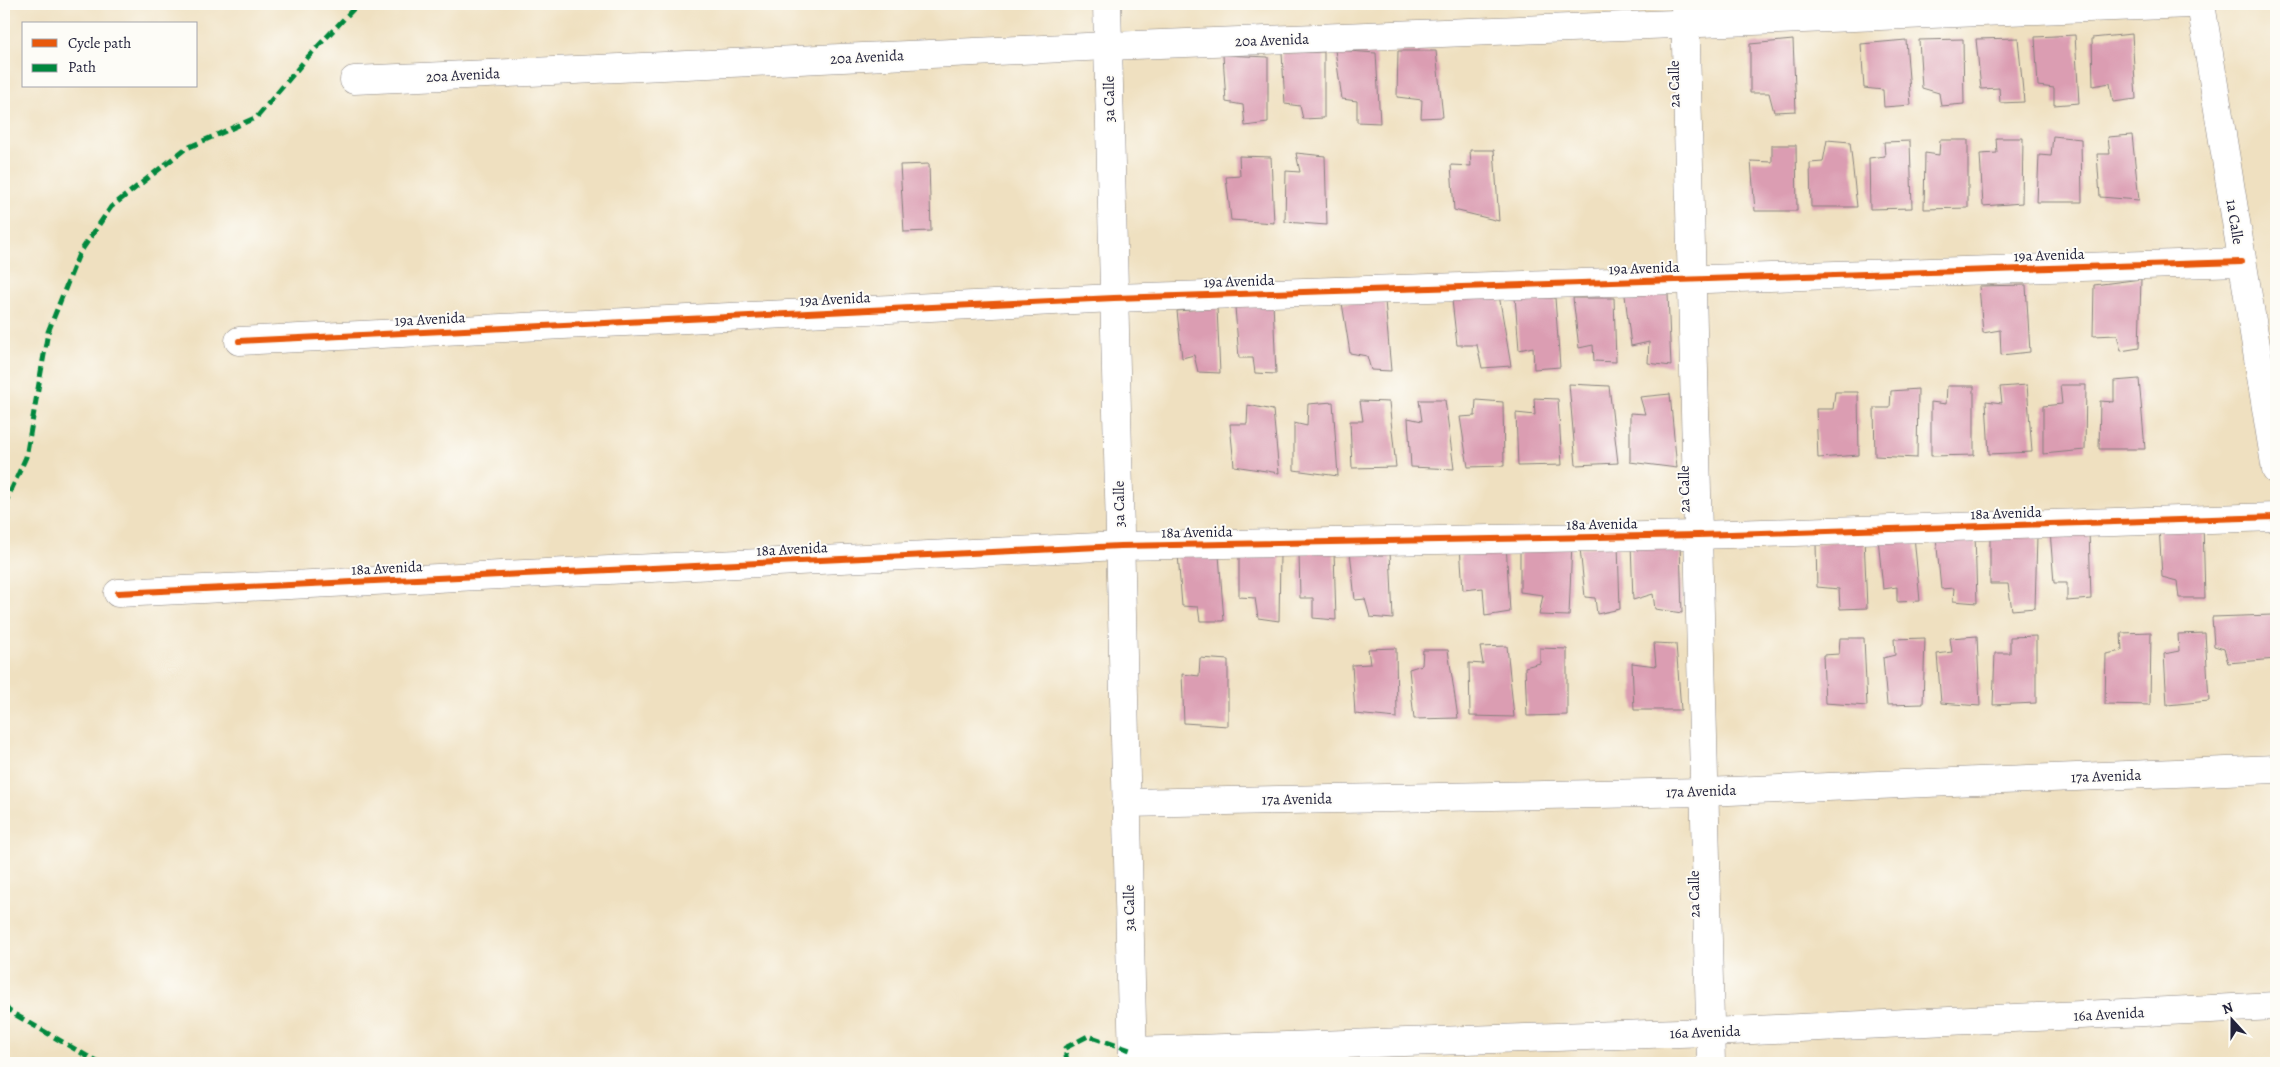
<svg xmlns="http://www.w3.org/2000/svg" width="2280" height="1067" font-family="Alegreya,serif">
<rect width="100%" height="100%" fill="#fdfcf7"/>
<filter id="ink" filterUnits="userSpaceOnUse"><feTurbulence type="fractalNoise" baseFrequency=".02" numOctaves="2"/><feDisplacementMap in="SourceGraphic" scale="10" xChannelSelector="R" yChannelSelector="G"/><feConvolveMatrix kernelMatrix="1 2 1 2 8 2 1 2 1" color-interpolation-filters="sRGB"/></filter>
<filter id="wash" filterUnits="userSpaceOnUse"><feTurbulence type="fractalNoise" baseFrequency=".0096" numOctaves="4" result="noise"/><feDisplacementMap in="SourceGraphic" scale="20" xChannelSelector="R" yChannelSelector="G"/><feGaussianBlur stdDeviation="1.12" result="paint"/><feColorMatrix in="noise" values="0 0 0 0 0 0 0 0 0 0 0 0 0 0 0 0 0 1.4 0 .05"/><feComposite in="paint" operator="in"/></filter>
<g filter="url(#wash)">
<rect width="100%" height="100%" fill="#efe0c0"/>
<g id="blocks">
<g fill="#db9db2">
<path d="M 2132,34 L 2136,99 L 2113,102 L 2110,83 L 2093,86 L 2092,38 Z"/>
<path d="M 2075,35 L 2079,103 L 2054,105 L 2054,88 L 2038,86 L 2035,37 Z"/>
<path d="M 2018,38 L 2024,102 L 2000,103 L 1999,88 L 1981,89 L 1976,39 Z"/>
<path d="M 1963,39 L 1964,104 L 1941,106 L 1939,93 L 1922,88 L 1919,40 Z"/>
<path d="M 1793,40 L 1796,111 L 1774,112 L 1769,93 L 1750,93 L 1750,44 Z"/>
<path d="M 1906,40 L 1911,105 L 1884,107 L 1883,90 L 1864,88 L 1861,44 Z"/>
<path d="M 1335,50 L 1376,53 L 1380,123 L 1357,122 L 1357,101 L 1342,99 Z"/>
<path d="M 1398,51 L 1436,51 L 1443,117 L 1421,118 L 1422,100 L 1397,97 Z"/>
<path d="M 1324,52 L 1324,118 L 1303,119 L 1300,106 L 1285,104 L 1282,53 Z"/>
<path d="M 1223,55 L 1268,57 L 1268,123 L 1245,126 L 1243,105 L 1226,102 Z"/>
<path d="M 2132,135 L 2139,200 L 2100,197 L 2097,154 L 2110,154 L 2108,137 Z"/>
<path d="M 2053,136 L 2081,139 L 2082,202 L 2037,202 L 2039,155 L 2051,156 Z"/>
<path d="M 1996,138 L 2023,138 L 2022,203 L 1983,206 L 1980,154 L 1997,153 Z"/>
<path d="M 1827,140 L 1850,142 L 1857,207 L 1811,207 L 1810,163 L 1823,162 Z"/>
<path d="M 1940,140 L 1968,140 L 1968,208 L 1924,209 L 1925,153 L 1939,155 Z"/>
<path d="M 1910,141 L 1912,208 L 1870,209 L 1869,158 L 1885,156 L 1884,142 Z"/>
<path d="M 1772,145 L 1796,145 L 1797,211 L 1755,211 L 1751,161 L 1772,162 Z"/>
<path d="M 1470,150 L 1494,150 L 1499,221 L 1454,210 L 1451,165 L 1471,166 Z"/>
<path d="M 1296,153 L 1325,156 L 1327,225 L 1285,222 L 1286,171 L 1300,172 Z"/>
<path d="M 1239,156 L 1271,157 L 1274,223 L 1231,220 L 1226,177 L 1240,176 Z"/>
<path d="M 929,164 L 931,231 L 904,232 L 900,165 Z"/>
<path d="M 2141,279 L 2139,348 L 2121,351 L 2117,335 L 2093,336 L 2094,285 Z"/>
<path d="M 2026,285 L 2030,352 L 2001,355 L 2000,330 L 1983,333 L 1979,286 Z"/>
<path d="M 1668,294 L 1671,366 L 1648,363 L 1649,342 L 1631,346 L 1625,295 Z"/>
<path d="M 1499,295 L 1511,366 L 1482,368 L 1477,345 L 1457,345 L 1452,300 Z"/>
<path d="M 1515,297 L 1555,298 L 1560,367 L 1534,369 L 1533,347 L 1519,350 Z"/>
<path d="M 1573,298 L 1614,298 L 1616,362 L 1594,361 L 1593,345 L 1579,348 Z"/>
<path d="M 1385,301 L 1391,371 L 1371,370 L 1367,356 L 1350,353 L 1342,303 Z"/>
<path d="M 1273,302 L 1276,374 L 1255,373 L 1253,358 L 1239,358 L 1235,307 Z"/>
<path d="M 1217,308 L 1220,373 L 1198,372 L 1194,355 L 1182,358 L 1177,311 Z"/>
<path d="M 2139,379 L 2145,449 L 2099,449 L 2100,401 L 2114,402 L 2114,381 Z"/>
<path d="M 1569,384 L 1609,386 L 1618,463 L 1576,465 Z"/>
<path d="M 2027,385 L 2032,452 L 1989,454 L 1986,401 L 2002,403 L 2000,387 Z"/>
<path d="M 2060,385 L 2086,385 L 2085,450 L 2043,454 L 2043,406 L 2062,404 Z"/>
<path d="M 1947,386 L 1974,386 L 1974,455 L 1931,456 L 1931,402 L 1946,404 Z"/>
<path d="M 1918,389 L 1917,458 L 1875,456 L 1874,408 L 1890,408 L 1891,391 Z"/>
<path d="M 1835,392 L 1858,392 L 1859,455 L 1818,458 L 1816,409 L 1833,409 Z"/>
<path d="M 1670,394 L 1677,468 L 1630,462 L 1630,413 L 1645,414 L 1640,397 Z"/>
<path d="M 1534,398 L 1558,399 L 1562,465 L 1518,466 L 1516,413 L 1535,415 Z"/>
<path d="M 1419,400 L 1445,400 L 1454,469 L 1411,467 L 1408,418 L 1422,421 Z"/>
<path d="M 1476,400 L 1503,402 L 1504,466 L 1468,467 L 1460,417 L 1475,416 Z"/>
<path d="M 1360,401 L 1389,402 L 1396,467 L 1352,468 L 1350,421 L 1363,421 Z"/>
<path d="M 1333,402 L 1338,476 L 1294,470 L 1294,423 L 1307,426 L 1308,404 Z"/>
<path d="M 1248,405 L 1273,410 L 1279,473 L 1234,466 L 1230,424 L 1247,424 Z"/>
<path d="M 2203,523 L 2205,598 L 2179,598 L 2177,581 L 2162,577 L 2159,526 Z"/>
<path d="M 2089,530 L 2091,599 L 2067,601 L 2067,583 L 2054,583 L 2050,531 Z"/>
<path d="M 1975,533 L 1977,603 L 1953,601 L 1954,588 L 1941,589 L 1936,537 Z"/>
<path d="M 1914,536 L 1920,601 L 1897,602 L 1897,587 L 1883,589 L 1878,538 Z"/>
<path d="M 1990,536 L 2037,536 L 2035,608 L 2012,610 L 2008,584 L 1990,584 Z"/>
<path d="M 1864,537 L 1867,608 L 1840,609 L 1839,589 L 1817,587 L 1816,544 Z"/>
<path d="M 1572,542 L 1569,616 L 1539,615 L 1543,595 L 1520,592 L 1520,545 Z"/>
<path d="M 1506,543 L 1510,612 L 1485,616 L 1483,588 L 1463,590 L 1460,546 Z"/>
<path d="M 1631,543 L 1680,543 L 1682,613 L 1655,609 L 1653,594 L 1633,600 Z"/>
<path d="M 1618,544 L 1620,609 L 1597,614 L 1595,598 L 1585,597 L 1580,548 Z"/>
<path d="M 1334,551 L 1336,620 L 1313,618 L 1313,598 L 1300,598 L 1299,552 Z"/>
<path d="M 1350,551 L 1390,551 L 1393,619 L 1370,617 L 1365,599 L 1355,600 Z"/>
<path d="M 1239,552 L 1280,554 L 1279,621 L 1258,618 L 1255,598 L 1239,597 Z"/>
<path d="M 1178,554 L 1219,555 L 1224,621 L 1200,621 L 1198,607 L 1182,606 Z"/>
<path d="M 2272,615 L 2276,659 L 2228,663 L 2224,649 L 2214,646 L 2212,617 Z"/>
<path d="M 2151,632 L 2150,705 L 2105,704 L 2106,654 L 2122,651 L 2121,633 Z"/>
<path d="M 2205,633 L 2209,701 L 2167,705 L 2164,654 L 2179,651 L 2178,634 Z"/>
<path d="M 1977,636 L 1980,706 L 1941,703 L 1937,654 L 1952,652 L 1950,638 Z"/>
<path d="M 2036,636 L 2036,703 L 1993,705 L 1995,653 L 2010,653 L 2010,637 Z"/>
<path d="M 1840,638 L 1864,638 L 1867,706 L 1825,703 L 1823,655 L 1839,654 Z"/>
<path d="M 1925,638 L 1923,704 L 1887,705 L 1883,658 L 1895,655 L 1894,639 Z"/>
<path d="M 1654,643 L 1676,644 L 1681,710 L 1634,710 L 1632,663 L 1656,666 Z"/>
<path d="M 1507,646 L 1514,717 L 1470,716 L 1469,663 L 1483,664 L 1480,647 Z"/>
<path d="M 1396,648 L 1397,718 L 1355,714 L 1352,665 L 1370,664 L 1368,649 Z"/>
<path d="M 1540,648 L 1567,649 L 1567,715 L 1527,716 L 1525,667 L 1540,663 Z"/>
<path d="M 1423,650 L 1448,650 L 1458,718 L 1414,719 L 1409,669 L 1422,665 Z"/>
<path d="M 1200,658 L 1228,660 L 1228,726 L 1184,723 L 1182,674 L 1199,676 Z"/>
</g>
</g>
</g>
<g filter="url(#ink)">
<use href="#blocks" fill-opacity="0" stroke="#88817e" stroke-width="1"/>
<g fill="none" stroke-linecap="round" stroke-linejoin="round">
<g stroke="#88817e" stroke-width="29">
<g id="street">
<path d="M 1107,4 L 1133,1063"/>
<path d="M 1685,4 L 1711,1063"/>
<path d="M 2201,4 L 2276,470"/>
<path d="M 354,80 L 1108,46 L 2190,4"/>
<path d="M 239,341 L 1114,298 L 2241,262"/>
<path d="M 118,593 L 1120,546 L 1698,535 L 2276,517"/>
<path d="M 1126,803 L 1704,792 L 2276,769"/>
<path d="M 1133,1051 L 1710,1032 L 2276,1006"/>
</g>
</g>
<use href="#street" stroke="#fff" stroke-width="28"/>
<g stroke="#00873e" stroke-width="5" stroke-dasharray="10 5" stroke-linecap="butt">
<path d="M 4,506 L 26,457 L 48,332 L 79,254 L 111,207 L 185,149 L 257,117 L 306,59 L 358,4"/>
<path d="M 4,1005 L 9,1011 L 99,1063"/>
<path d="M 1067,1063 L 1065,1048 L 1088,1036 L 1133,1051"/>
</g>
<g stroke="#fdfcf7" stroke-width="9">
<g id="cycleway">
<path d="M 239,341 L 1114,298 L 2241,262"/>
<path d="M 118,593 L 1120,546 L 1698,535 L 2276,517"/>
</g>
</g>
<use href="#cycleway" stroke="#e8590c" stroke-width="6"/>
</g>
</g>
<g text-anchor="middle" stroke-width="4" stroke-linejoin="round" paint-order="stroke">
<g font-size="15" fill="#22223b" stroke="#fdfcf7">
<text transform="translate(1272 40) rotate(-2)" y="5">20a Avenida</text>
<text transform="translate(867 57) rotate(-3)" y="5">20a Avenida</text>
<text transform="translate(463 75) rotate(-3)" y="5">20a Avenida</text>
<text transform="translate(1674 84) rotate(-91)" y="5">2a Calle</text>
<text transform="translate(1109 99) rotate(-91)" y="5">3a Calle</text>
<text transform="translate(2235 222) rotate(81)" y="5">1a Calle</text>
<text transform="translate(2049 255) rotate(-2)" y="5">19a Avenida</text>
<text transform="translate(1644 268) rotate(-2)" y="5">19a Avenida</text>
<text transform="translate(1239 281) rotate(-2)" y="5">19a Avenida</text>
<text transform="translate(835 299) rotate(-3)" y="5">19a Avenida</text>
<text transform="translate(430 319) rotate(-3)" y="5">19a Avenida</text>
<text transform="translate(1684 489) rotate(-91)" y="5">2a Calle</text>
<text transform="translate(1119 504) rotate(-91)" y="5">3a Calle</text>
<text transform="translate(2006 513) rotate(-2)" y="5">18a Avenida</text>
<text transform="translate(1602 524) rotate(-1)" y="5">18a Avenida</text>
<text transform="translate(1197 532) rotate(-1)" y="5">18a Avenida</text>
<text transform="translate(792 549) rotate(-3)" y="5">18a Avenida</text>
<text transform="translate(387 568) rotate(-3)" y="5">18a Avenida</text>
<text transform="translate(2106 776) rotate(-2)" y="5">17a Avenida</text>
<text transform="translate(1701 791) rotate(-2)" y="5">17a Avenida</text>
<text transform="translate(1297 799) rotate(-1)" y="5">17a Avenida</text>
<text transform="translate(1694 894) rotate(-91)" y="5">2a Calle</text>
<text transform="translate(1129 908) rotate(-91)" y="5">3a Calle</text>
<text transform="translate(2109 1014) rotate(-3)" y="5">16a Avenida</text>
<text transform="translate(1705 1032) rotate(-2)" y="5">16a Avenida</text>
</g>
</g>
<rect width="2280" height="1067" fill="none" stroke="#fdfcf7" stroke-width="20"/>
<rect x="22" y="22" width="175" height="65" fill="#fdfcf7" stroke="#a5a5ac"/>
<rect x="32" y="39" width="25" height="8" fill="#e8590c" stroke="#a5a5ac"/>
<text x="68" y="48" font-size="15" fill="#22223b">Cycle path</text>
<rect x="32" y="64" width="25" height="8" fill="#00873e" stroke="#a5a5ac"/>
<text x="68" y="72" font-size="15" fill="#22223b">Path</text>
<g transform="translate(2232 1020) rotate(339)" stroke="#fdfcf7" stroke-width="4" paint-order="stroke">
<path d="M0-4L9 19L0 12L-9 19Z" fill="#22223b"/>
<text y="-8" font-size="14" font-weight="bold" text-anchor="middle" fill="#22223b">N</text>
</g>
</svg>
